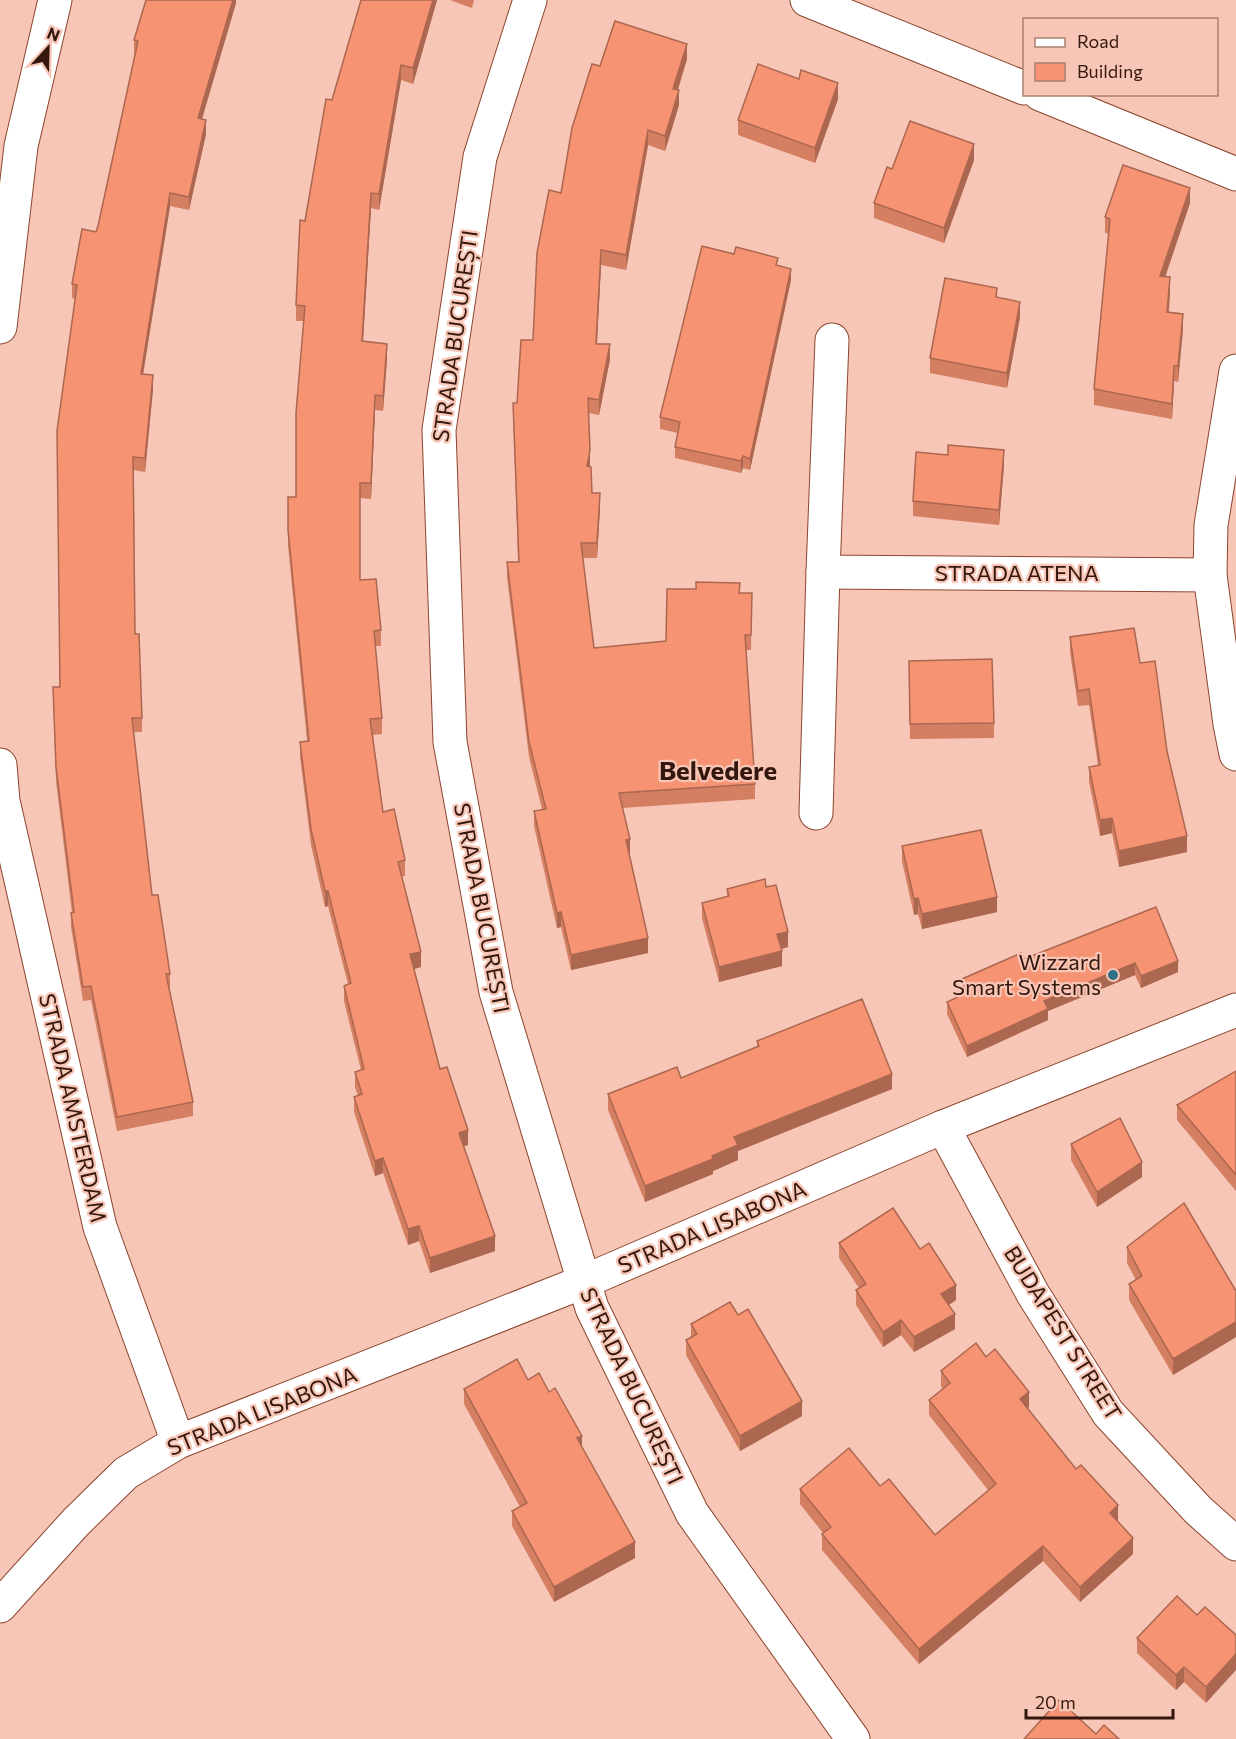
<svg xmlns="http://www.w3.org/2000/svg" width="1236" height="1739" font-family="Commissioner,sans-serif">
<rect width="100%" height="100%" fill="#f7c6b6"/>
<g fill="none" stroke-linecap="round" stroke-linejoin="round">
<g stroke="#8b452e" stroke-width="35">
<g id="minor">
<path d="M 530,0 L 480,157 L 439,430 L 450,742 L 496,992 L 592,1308 L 692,1513 L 853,1739"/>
<path d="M 807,0 L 1024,88"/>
<path d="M 1040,94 L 1236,174"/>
<path d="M 0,327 L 21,146 L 55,0"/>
<path d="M 832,340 L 823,572 L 1210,575"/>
<path d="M 1236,371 L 1211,525 L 1210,575 L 1230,724 L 1236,754"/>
<path d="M 0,765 L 3,801 L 100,1227 L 178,1442"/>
<path d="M 816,813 L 823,572"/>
<path d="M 943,1127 L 1033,1294 L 1108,1413 L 1198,1510 L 1236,1544"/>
<path d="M 0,1606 L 76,1522 L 126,1473 L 178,1442 L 583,1282 L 943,1127 L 1236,1010"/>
</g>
</g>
<use href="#minor" stroke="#fff" stroke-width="33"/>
</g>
<g fill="#d47e62">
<path d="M 236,0 L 236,3 L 202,119 L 206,134 L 189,210 L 170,206 L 143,374 L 153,389 L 145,472 L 134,470 L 135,634 L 142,718 L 142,732 L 133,732 L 152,895 L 170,974 L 170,987 L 168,988 L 193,1102 L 193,1116 L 117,1131 L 91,1000 L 83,1001 L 71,927 L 71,913 L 72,913 L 56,781 L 53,687 L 59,687 L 75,299 L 72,298 L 72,284 L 98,226 L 135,54 L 134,54 L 134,40 Z"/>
<path d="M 361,0 L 437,0 L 413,84 L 401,80 L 379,210 L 371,208 L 363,342 L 387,359 L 383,411 L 375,410 L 371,499 L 360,498 L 360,580 L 381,630 L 381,646 L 375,646 L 382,718 L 382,734 L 373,735 L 383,812 L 405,860 L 405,876 L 402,876 L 421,967 L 414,969 L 440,1069 L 468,1145 L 464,1146 L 495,1251 L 430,1273 L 419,1241 L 408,1245 L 383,1173 L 375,1176 L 354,1112 L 354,1097 L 358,1096 L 355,1087 L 355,1072 L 361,1070 L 344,1001 L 344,986 L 348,984 L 328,906 L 325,907 L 311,845 L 300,757 L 300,742 L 307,741 L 288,545 L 288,497 L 296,497 L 304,321 L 296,321 L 296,305 L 305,221 L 332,100 Z"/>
<path d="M 450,0 L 474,0 L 472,8 Z"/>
<path d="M 687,59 L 678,90 L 679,105 L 665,151 L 648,145 L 626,270 L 601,265 L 597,344 L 610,359 L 599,415 L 588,413 L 590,467 L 592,493 L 600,508 L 597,558 L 583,558 L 594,648 L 666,641 L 740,593 L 752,593 L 751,650 L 746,650 L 755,784 L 755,799 L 622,808 L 629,854 L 648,953 L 571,970 L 561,927 L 557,928 L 534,826 L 534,811 L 542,809 L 529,757 L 507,577 L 507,562 L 518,562 L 513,403 L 517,403 L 533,340 L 561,193 L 600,66 Z"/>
<path d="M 838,99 L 815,163 L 738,135 L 738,120 Z"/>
<path d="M 974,160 L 944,243 L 874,218 L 874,203 Z"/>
<path d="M 1190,203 L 1165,277 L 1170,292 L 1169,312 L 1183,329 L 1178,382 L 1174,381 L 1172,419 L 1094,405 L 1094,389 L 1109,234 L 1105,233 L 1105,217 Z"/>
<path d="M 778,266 L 791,280 L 750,470 L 743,468 L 741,473 L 675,458 L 675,447 L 678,433 L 660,429 L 660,417 Z"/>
<path d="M 997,297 L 1020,317 L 1007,388 L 930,373 L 930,358 Z"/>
<path d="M 1004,465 L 999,525 L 913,516 L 913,501 Z"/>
<path d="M 1070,637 L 1140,663 L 1167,751 L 1187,852 L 1119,867 L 1112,833 L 1100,836 L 1089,782 L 1089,767 L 1098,765 L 1089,705 L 1078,706 L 1070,652 Z"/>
<path d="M 909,676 L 994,723 L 994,738 L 910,739 Z"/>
<path d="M 902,846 L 997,912 L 922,929 L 918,914 L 914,915 L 902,861 Z"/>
<path d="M 766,887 L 788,947 L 781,949 L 782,966 L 719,982 L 702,918 L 702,903 L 727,897 L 727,889 Z"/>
<path d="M 1156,907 L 1178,972 L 1141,988 L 1135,975 L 1048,1011 L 1048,1020 L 967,1057 L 947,1014 L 947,1002 L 964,994 L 962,990 L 962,979 L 1024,959 Z"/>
<path d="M 757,1041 L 892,1089 L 738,1151 L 738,1160 L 713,1171 L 713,1174 L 645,1202 L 608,1110 L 608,1094 L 681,1078 L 757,1047 Z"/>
<path d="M 1236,1071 L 1236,1191 L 1177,1120 L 1177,1105 Z"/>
<path d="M 1071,1144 L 1142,1177 L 1097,1207 L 1071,1160 Z"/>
<path d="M 839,1243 L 920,1249 L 956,1300 L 949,1305 L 955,1329 L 914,1352 L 901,1335 L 883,1347 L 856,1305 L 856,1290 L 859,1288 L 839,1258 Z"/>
<path d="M 1127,1247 L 1236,1291 L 1236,1337 L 1173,1375 L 1129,1300 L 1129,1284 L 1136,1280 L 1127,1263 Z"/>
<path d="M 738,1315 L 802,1416 L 740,1451 L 686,1355 L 686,1340 L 691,1337 L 691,1324 Z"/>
<path d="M 986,1357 L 1029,1407 L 1027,1409 L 1076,1469 L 1118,1520 L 1117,1521 L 1133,1554 L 1080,1602 L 1043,1561 L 919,1664 L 822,1550 L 822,1534 L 823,1533 L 800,1504 L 800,1489 L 880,1486 L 935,1535 L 988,1490 L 929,1415 L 929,1400 L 943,1389 L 941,1386 L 941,1371 Z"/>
<path d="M 528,1380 L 635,1558 L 554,1602 L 512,1526 L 512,1511 L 520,1507 L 464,1404 L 464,1389 Z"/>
<path d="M 1197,1615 L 1236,1635 L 1206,1703 L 1184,1682 L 1176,1690 L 1137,1653 L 1137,1638 Z"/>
</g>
<g fill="#ac6750">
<path d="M 233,0 L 236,0 L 236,3 L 198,132 L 198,118 Z"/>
<path d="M 433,0 L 437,0 L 413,84 L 413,68 Z"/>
<path d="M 687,44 L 687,59 L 673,104 L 673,89 Z"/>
<path d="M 401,65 L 401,80 L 379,210 L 379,194 Z"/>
<path d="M 838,83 L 838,99 L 815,163 L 815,148 Z"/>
<path d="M 679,90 L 679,105 L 665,151 L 665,136 Z"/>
<path d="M 206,120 L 206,134 L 189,210 L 189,197 Z"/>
<path d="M 648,130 L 648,145 L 626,270 L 626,255 Z"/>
<path d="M 974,144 L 974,160 L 944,243 L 944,228 Z"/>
<path d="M 1190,188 L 1190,203 L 1160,292 L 1160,276 Z"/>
<path d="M 170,193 L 170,206 L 141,387 L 141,374 Z"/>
<path d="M 371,193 L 371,208 L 362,357 L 362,341 Z"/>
<path d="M 601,250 L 601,265 L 596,359 L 596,344 Z"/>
<path d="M 791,269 L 791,280 L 750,470 L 750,459 Z"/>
<path d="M 1170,277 L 1170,292 L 1167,327 L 1167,312 Z"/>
<path d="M 1020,302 L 1020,317 L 1007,388 L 1007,373 Z"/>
<path d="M 1183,314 L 1183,329 L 1178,382 L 1178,366 Z"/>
<path d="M 387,344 L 387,359 L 383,411 L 383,396 Z"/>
<path d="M 610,344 L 610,359 L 599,415 L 599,400 Z"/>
<path d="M 1174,366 L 1174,381 L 1172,419 L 1172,404 Z"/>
<path d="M 153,375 L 153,389 L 145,472 L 145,458 Z"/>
<path d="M 375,395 L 375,410 L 371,499 L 371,483 Z"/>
<path d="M 590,450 L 590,465 L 587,482 L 587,466 Z"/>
<path d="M 1004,450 L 1004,465 L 999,525 L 999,510 Z"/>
<path d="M 743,456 L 743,468 L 741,473 L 741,461 Z"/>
<path d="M 600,493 L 600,508 L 597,558 L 597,543 Z"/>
<path d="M 1112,818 L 1112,833 L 1100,836 L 1100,820 Z"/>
<path d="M 1187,836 L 1187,852 L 1119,867 L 1119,851 Z"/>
<path d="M 630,839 L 630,854 L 626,855 L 626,840 Z"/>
<path d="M 325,891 L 328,891 L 328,906 L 325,907 Z"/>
<path d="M 997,897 L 997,912 L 922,929 L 922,914 Z"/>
<path d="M 918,898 L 918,914 L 914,915 L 914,899 Z"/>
<path d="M 561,912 L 561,927 L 557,928 L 557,913 Z"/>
<path d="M 788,932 L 788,947 L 777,950 L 777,934 Z"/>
<path d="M 648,938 L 648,953 L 571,970 L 571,955 Z"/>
<path d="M 782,951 L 782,966 L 719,982 L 719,967 Z"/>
<path d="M 421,952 L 421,967 L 410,970 L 410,954 Z"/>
<path d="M 1178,961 L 1178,972 L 1141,988 L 1141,976 Z"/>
<path d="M 1135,963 L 1135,975 L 1048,1011 L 1048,1020 L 967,1057 L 967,1046 L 1044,1001 Z"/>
<path d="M 892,1074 L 892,1089 L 738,1151 L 738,1160 L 713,1171 L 713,1174 L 645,1202 L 645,1186 L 712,1156 L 734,1137 Z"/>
<path d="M 468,1130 L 468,1145 L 459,1148 L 459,1133 Z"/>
<path d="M 383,1158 L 383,1173 L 375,1176 L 375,1161 Z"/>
<path d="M 1142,1162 L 1142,1177 L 1097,1207 L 1097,1192 Z"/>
<path d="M 419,1226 L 419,1241 L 408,1245 L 408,1229 Z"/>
<path d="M 495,1236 L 495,1251 L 430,1273 L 430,1258 Z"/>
<path d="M 956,1285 L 956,1300 L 941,1310 L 941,1294 Z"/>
<path d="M 955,1314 L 955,1329 L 914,1352 L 914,1337 Z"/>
<path d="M 901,1320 L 901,1335 L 883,1347 L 883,1332 Z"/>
<path d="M 1236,1322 L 1236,1337 L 1173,1375 L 1173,1359 Z"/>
<path d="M 1029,1392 L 1029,1407 L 1020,1415 L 1020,1399 Z"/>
<path d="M 802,1401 L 802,1416 L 740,1451 L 740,1436 Z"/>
<path d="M 582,1436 L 582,1451 L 577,1438 Z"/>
<path d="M 1118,1505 L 1118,1520 L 1110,1528 L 1110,1513 Z"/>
<path d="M 1133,1538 L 1133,1554 L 1080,1602 L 1080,1587 Z"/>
<path d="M 635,1542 L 635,1558 L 554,1602 L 554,1587 Z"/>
<path d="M 1043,1546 L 1043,1561 L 919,1664 L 919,1649 Z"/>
<path d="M 1236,1654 L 1236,1670 L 1206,1703 L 1206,1687 Z"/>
<path d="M 1184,1667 L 1184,1682 L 1176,1690 L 1176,1675 Z"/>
</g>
<g fill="#f69372" stroke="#ac6750" stroke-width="1.5">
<path d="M 146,0 L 233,0 L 198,118 L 206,120 L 189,197 L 170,193 L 141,374 L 153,375 L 145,458 L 133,457 L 135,634 L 139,634 L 142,718 L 132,718 L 152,895 L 158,895 L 170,974 L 166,974 L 193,1102 L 117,1117 L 91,986 L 83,987 L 71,913 L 74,912 L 56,767 L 53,687 L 60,687 L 57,431 L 77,285 L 72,284 L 82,229 L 96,232 L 98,226 L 138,41 L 134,40 Z"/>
<path d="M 361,0 L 433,0 L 413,68 L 401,65 L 379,194 L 371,193 L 362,341 L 387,344 L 383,396 L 375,395 L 371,483 L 360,483 L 360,580 L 376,579 L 381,630 L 374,631 L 382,718 L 370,719 L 383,812 L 394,809 L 405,860 L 398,862 L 421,952 L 410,954 L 440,1069 L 447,1067 L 468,1130 L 459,1133 L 495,1236 L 430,1258 L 419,1226 L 408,1229 L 383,1158 L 375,1161 L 354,1097 L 362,1094 L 355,1072 L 364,1069 L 344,986 L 351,983 L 328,891 L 325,891 L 311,829 L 300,742 L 309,741 L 288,530 L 288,497 L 296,497 L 296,413 L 305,306 L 296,305 L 300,220 L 305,221 L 326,99 L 332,100 Z"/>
<path d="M 615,21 L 687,44 L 673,89 L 679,90 L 665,136 L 648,130 L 626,255 L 601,250 L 596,344 L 610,344 L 599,400 L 588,398 L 590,450 L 587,466 L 591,467 L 592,493 L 600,493 L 597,543 L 581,543 L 594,648 L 666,641 L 667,589 L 696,589 L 696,582 L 740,583 L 739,593 L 752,593 L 751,635 L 745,635 L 755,784 L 619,793 L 630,839 L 626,840 L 648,938 L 571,955 L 561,912 L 557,913 L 534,811 L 546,809 L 529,742 L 507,562 L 519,562 L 513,403 L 517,403 L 521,340 L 533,340 L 537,253 L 549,190 L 561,193 L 572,128 L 592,64 L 600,66 Z"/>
<path d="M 758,64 L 799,79 L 801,70 L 838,83 L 815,148 L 738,120 Z"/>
<path d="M 910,121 L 974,144 L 944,228 L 874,203 L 887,167 L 892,169 Z"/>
<path d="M 1123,165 L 1190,188 L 1160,276 L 1170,277 L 1167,312 L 1183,314 L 1178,366 L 1174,366 L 1172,404 L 1094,389 L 1110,219 L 1105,217 Z"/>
<path d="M 702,246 L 734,254 L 736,247 L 778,258 L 776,265 L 791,269 L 750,459 L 743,456 L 741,461 L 675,447 L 680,422 L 660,417 Z"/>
<path d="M 945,278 L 997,288 L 996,297 L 1020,302 L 1007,373 L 930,358 Z"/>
<path d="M 948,445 L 1004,450 L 999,510 L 913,501 L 916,452 L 948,455 Z"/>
<path d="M 1134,628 L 1140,663 L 1155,661 L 1167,751 L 1187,836 L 1119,851 L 1112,818 L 1100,820 L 1089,767 L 1100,765 L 1089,689 L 1078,691 L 1070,637 Z"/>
<path d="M 992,659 L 994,723 L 910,724 L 909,661 Z"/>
<path d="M 981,830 L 997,897 L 922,914 L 918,898 L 914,899 L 902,846 Z"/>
<path d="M 765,879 L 766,887 L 776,885 L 788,932 L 777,934 L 782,951 L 719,967 L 702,903 L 729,896 L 727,889 Z"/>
<path d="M 1156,907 L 1178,961 L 1141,976 L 1135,963 L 1044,1001 L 1048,1009 L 967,1046 L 947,1002 L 968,992 L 962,979 L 1021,953 L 1024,959 Z"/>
<path d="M 862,999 L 892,1074 L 734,1137 L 738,1145 L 712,1156 L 713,1159 L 645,1186 L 608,1094 L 677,1067 L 681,1078 L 759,1046 L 757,1041 Z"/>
<path d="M 1236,1071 L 1236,1175 L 1177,1105 Z"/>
<path d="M 1120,1118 L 1142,1162 L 1097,1192 L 1071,1144 Z"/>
<path d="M 1184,1203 L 1236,1291 L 1236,1322 L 1173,1359 L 1129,1284 L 1142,1276 L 1127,1247 Z"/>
<path d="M 893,1208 L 920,1249 L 929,1243 L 956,1285 L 941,1294 L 955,1314 L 914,1337 L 901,1320 L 883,1332 L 856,1290 L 866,1284 L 839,1243 Z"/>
<path d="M 730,1302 L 738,1315 L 748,1309 L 802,1401 L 740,1436 L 686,1340 L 697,1334 L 691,1324 Z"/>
<path d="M 976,1343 L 986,1357 L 995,1349 L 1029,1392 L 1020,1399 L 1076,1469 L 1081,1465 L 1118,1505 L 1110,1513 L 1133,1538 L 1080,1587 L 1043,1546 L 919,1649 L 822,1534 L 831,1527 L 800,1489 L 849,1448 L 880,1486 L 889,1479 L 935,1535 L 996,1484 L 929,1400 L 950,1383 L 941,1371 Z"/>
<path d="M 517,1359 L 528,1380 L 539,1373 L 549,1392 L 555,1388 L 582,1436 L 577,1438 L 635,1542 L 554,1587 L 512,1511 L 527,1503 L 464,1389 Z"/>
<path d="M 1177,1596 L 1197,1615 L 1205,1607 L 1236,1635 L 1236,1654 L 1206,1687 L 1184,1667 L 1176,1675 L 1137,1638 Z"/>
<path d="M 1059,1700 L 1096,1734 L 1104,1725 L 1119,1739 L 1024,1739 Z"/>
</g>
<circle fill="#2e7083" stroke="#f7c6b6" stroke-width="2" cx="1113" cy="975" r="6"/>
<g text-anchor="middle" stroke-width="4.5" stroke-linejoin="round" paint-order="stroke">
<g font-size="22" fill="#34170d" stroke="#f7c6b6">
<text transform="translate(455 336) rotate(-82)" y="8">STRADA BUCUREȘTI</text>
<text x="1017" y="581">STRADA ATENA</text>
<text transform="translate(482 908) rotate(79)" y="8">STRADA BUCUREȘTI</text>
<text transform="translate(73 1108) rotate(77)" y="8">STRADA AMSTERDAM</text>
<text transform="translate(712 1227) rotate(-23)" y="8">STRADA LISABONA</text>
<text transform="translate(1063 1333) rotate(58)" y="8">BUDAPEST STREET</text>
<text transform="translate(632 1386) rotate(65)" y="8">STRADA BUCUREȘTI</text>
<text transform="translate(262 1411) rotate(-22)" y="8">STRADA LISABONA</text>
</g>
<g font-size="22" fill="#34170d" stroke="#f7c6b6" text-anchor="end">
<text x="1101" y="970">Wizzard<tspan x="1101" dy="25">Smart Systems</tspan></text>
</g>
<g font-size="26" font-weight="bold" fill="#34170d" stroke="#f7c6b6">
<text x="718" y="780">Belvedere</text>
</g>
</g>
<rect x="1023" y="18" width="195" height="78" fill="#f7c6b6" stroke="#a98072" stroke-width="1.5"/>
<rect x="1035" y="38" width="30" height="9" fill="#ffffff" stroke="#a98072" stroke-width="1.5"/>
<text x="1077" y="48" font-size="18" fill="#34170d">Road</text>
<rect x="1035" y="63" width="30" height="18" fill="#f69372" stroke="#a98072" stroke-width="1.5"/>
<text x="1077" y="78" font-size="18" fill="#34170d">Building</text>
<g transform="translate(48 48) rotate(22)" stroke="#f7c6b6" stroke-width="4.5" paint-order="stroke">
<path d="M0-4.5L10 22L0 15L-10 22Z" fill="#34170d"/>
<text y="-9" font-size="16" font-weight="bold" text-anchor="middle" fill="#34170d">N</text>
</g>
<path d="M1026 1709v9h147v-9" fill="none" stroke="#34170d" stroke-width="3"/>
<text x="1035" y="1709" font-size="18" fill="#34170d" stroke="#f7c6b6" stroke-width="4.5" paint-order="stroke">20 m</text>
</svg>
